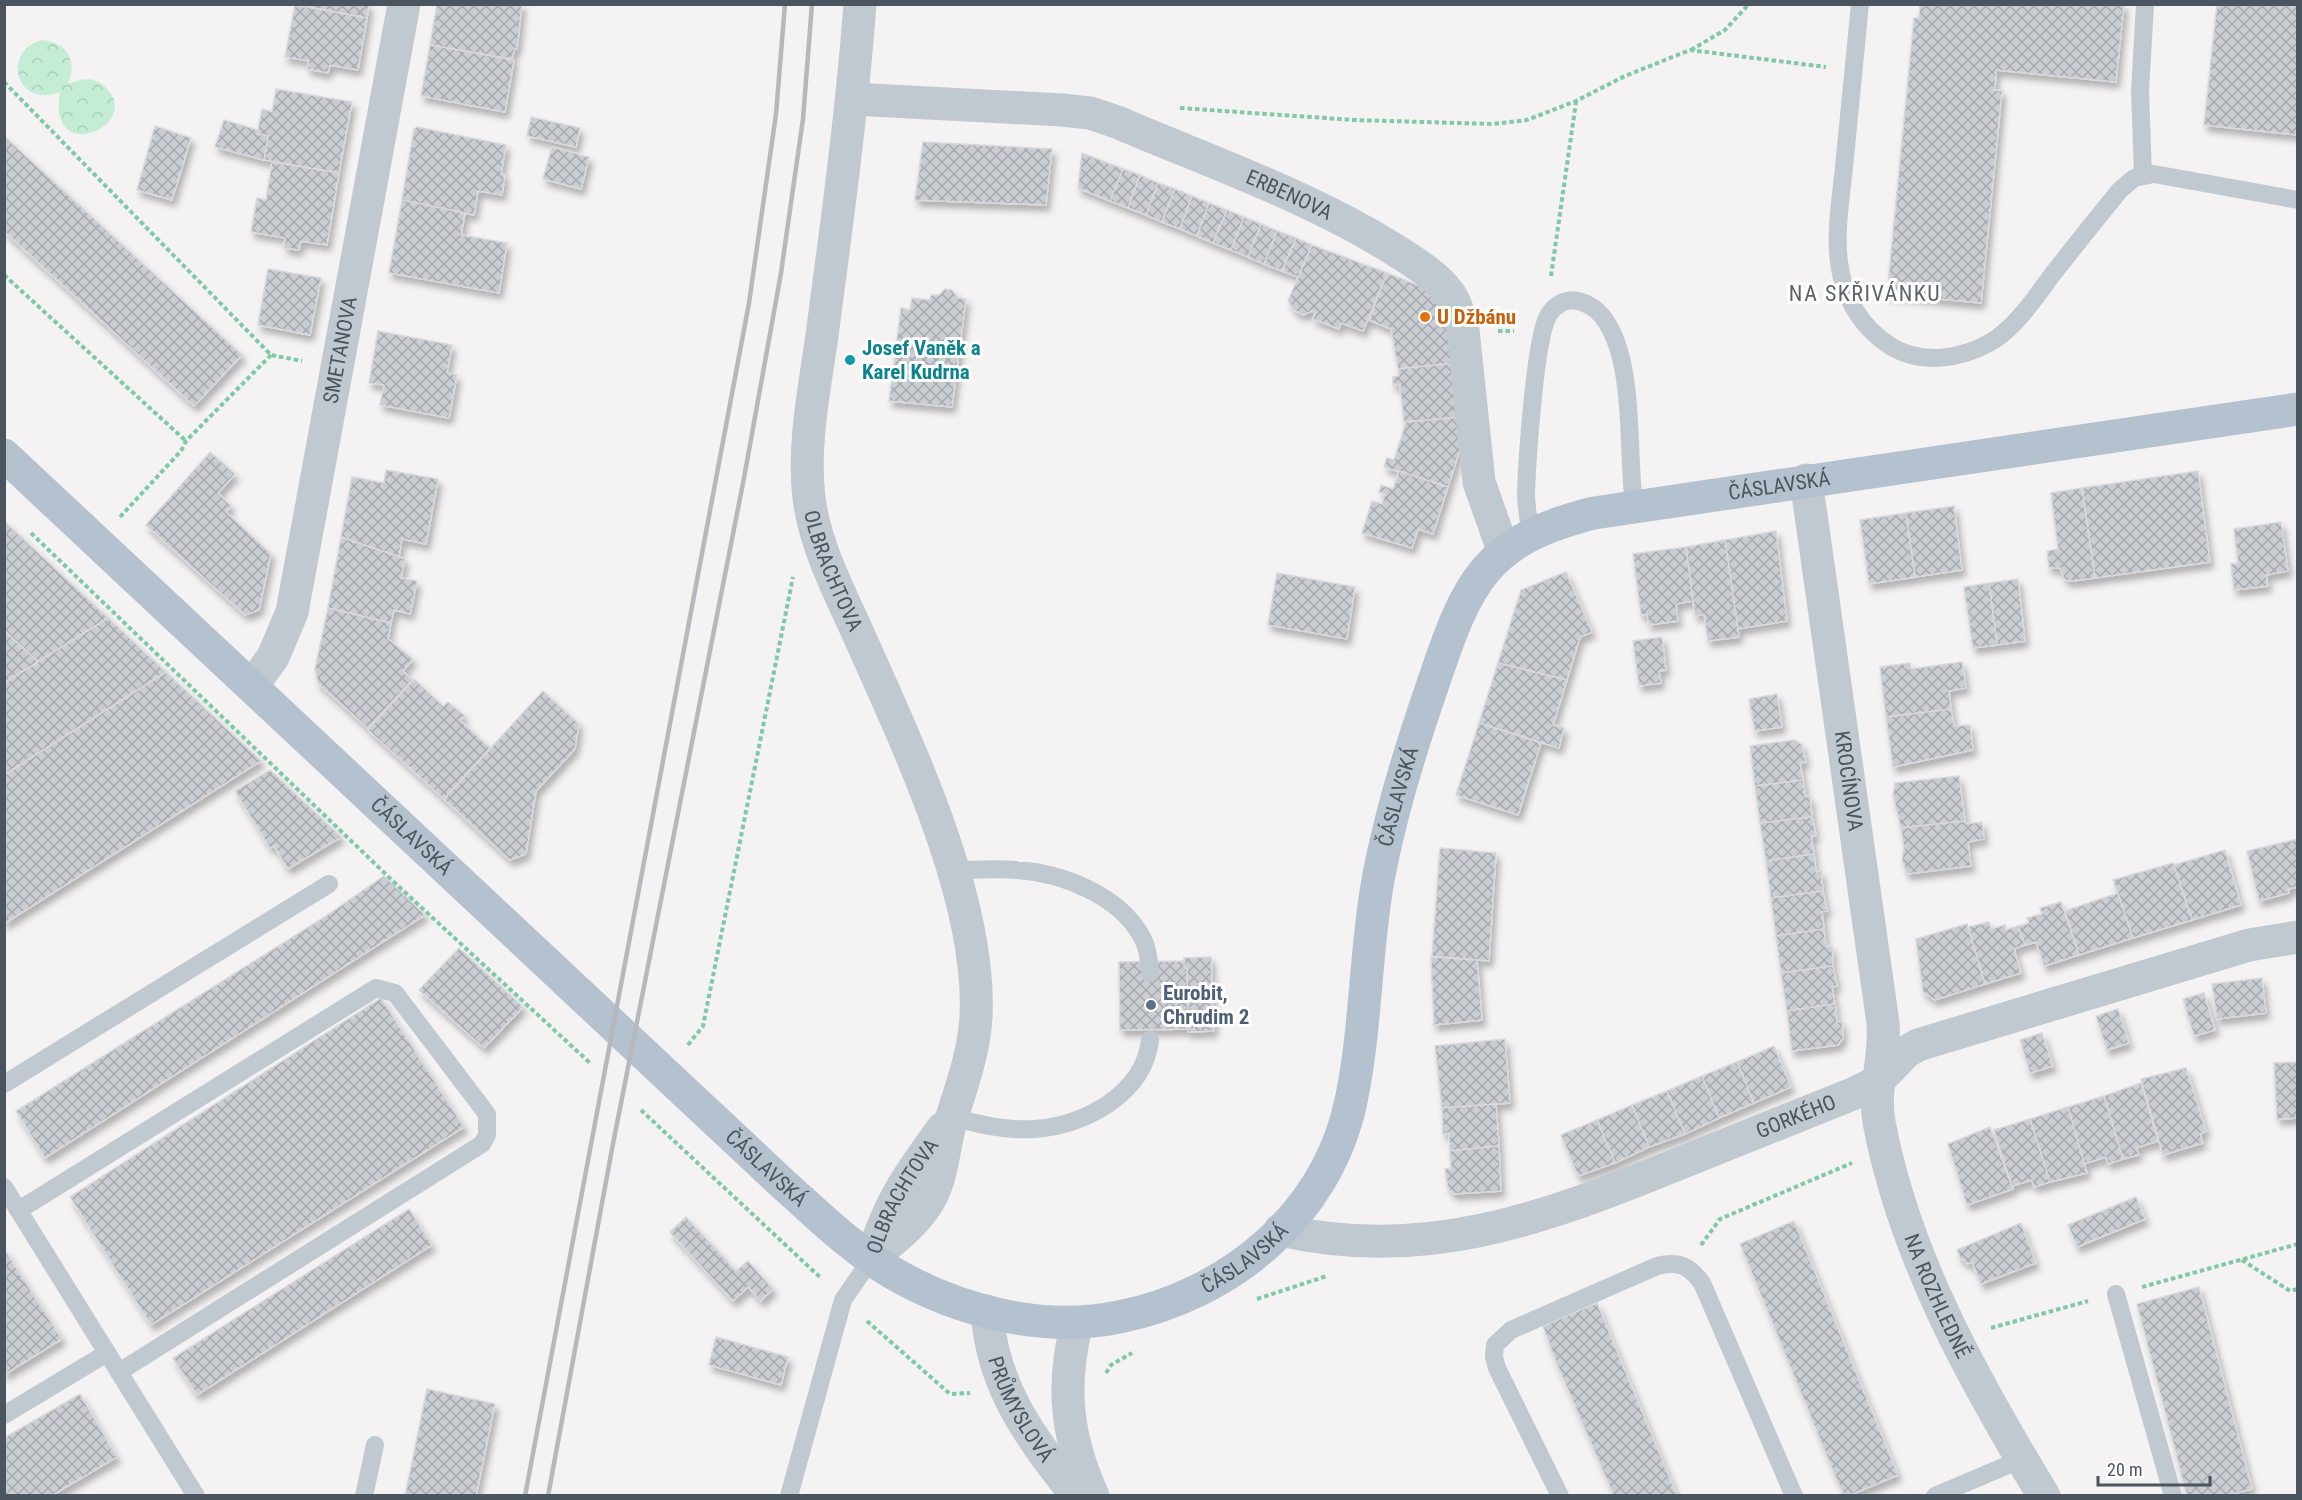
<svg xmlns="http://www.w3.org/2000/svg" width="2302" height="1500" font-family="'Roboto Condensed',sans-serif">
<defs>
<pattern id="forest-crowns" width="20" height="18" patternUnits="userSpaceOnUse" patternTransform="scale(1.5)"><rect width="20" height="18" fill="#c5edd5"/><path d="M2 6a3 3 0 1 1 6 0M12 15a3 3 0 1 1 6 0" fill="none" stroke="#abcdb9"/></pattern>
<pattern id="building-cross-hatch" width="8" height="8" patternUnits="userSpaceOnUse" patternTransform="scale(1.5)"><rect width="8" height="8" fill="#cacdd1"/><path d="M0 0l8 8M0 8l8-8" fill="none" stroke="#a6a9ad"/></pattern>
<filter id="shadow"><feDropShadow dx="3.5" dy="6" stdDeviation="3" flood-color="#0004"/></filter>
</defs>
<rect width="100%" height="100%" fill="#f4f2f2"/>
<path fill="url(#forest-crowns)" d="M 42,40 C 67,42 78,61 68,84 C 80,79 92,76 103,85 C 149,123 46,170 60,92 C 17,109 0,52 42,40 Z"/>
<g fill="url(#building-cross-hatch)" stroke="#d7d9dd" stroke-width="1.5" filter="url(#shadow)">
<path d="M 295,4 L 369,4 L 367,18 Z"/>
<path d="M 437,4 L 522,4 L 517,49 L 515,48 L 512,59 L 430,45 Z"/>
<path d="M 1920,4 L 2124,4 L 2116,82 L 1996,70 L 1995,90 L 2002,91 L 1981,303 L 1887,294 L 1914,18 L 1919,18 Z"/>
<path d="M 2217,4 L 2298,4 L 2298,135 L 2204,125 Z"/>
<path d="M 295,5 L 367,18 L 358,70 L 330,65 L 328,73 L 307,69 L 309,61 L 285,57 Z"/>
<path d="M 430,45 L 514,60 L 505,112 L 421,96 Z"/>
<path d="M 276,89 L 352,102 L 339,173 L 264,160 L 268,136 L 257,134 L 262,109 L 272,112 Z"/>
<path d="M 531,117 L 580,128 L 576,147 L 527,136 Z"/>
<path d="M 224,120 L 258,130 L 257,134 L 268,136 L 264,160 L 215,147 Z"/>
<path d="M 155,126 L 191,138 L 172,200 L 137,190 Z"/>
<path d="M 417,127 L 506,145 L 501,174 L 505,175 L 502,195 L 478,191 L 474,215 L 402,200 L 414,129 Z"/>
<path d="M 4,136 L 242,355 L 194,406 L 4,231 Z"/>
<path d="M 923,142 L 1052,149 L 1046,205 L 915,200 Z"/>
<path d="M 552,147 L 589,157 L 581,189 L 543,179 Z"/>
<path d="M 1082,153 L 1123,169 L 1110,201 L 1078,188 Z"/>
<path d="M 272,162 L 339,173 L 327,245 L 301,241 L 299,250 L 284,248 L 285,238 L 251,232 L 257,198 L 266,200 Z"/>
<path d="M 1123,169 L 1140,175 L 1128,208 L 1110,201 Z"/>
<path d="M 1140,175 L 1158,183 L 1146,215 L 1128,208 Z"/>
<path d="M 1158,183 L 1175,189 L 1162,222 L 1146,215 Z"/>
<path d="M 1175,189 L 1192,196 L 1180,229 L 1162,222 Z"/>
<path d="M 1192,196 L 1209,203 L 1197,236 L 1180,229 Z"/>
<path d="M 402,200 L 465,213 L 461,235 L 507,243 L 499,293 L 389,273 Z"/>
<path d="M 1209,203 L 1227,210 L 1213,243 L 1197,236 Z"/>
<path d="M 1227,210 L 1244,217 L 1231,250 L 1213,243 Z"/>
<path d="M 1244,217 L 1261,224 L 1248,257 L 1231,250 Z"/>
<path d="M 1261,224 L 1277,231 L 1264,264 L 1248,257 Z"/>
<path d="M 1277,231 L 1296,238 L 1282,271 L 1264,264 Z"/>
<path d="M 1296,238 L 1312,245 L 1298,277 L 1282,271 Z"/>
<path d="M 1312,245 L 1387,273 L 1363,331 L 1341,323 L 1339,329 L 1313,319 L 1315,313 L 1312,311 L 1303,315 L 1294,310 L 1288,301 Z"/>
<path d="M 268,269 L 321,278 L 310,335 L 258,325 Z"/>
<path d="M 1387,273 L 1438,293 L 1456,363 L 1398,369 L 1391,329 L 1369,320 Z"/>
<path d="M 945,289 L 952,290 L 958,298 L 966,299 L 952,407 L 889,401 L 901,308 L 910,310 L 912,298 L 930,300 L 931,295 L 939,295 Z"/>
<path d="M 378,331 L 452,345 L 447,373 L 457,375 L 449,418 L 380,405 L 384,385 L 369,383 Z"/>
<path d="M 1456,363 L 1462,417 L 1404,422 L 1400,385 L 1393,385 L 1393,377 L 1399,376 L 1398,369 Z"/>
<path d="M 1462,417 L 1463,440 L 1448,487 L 1384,467 L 1387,458 L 1394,460 L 1406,422 Z"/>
<path d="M 210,452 L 235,474 L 218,493 L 231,506 L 226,512 L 271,554 L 259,610 L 245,615 L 146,525 Z"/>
<path d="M 386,470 L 438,479 L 426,544 L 402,539 L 399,557 L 341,537 L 352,477 L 384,483 Z"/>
<path d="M 1399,471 L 1448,487 L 1433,534 L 1418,529 L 1412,548 L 1362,533 L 1372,501 L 1382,504 L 1385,494 L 1379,492 L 1381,485 L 1393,489 Z"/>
<path d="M 2198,471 L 2210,562 L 2095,578 L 2082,488 Z"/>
<path d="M 2082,488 L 2095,578 L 2072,581 L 2065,580 L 2060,568 L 2049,568 L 2047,551 L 2058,549 L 2051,493 Z"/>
<path d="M 1954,506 L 1962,570 L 1915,577 L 1906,513 Z"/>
<path d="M 1906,513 L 1915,577 L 1869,584 L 1860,520 Z"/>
<path d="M 4,521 L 108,618 L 38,662 L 4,630 Z"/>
<path d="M 2281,522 L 2288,571 L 2266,575 L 2268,586 L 2234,590 L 2231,564 L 2238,563 L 2234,529 Z"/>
<path d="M 1776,531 L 1787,621 L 1738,629 L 1725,540 Z"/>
<path d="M 341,537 L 405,559 L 401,578 L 417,581 L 410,614 L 394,610 L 391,623 L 328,608 Z"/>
<path d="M 1725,540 L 1739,637 L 1708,641 L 1704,614 L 1695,616 L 1686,547 Z"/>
<path d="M 1686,547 L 1693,601 L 1676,604 L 1678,621 L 1649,625 L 1647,614 L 1641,615 L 1633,554 Z"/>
<path d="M 1566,572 L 1592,632 L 1580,637 L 1567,680 L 1498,663 L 1521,590 Z"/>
<path d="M 1277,573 L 1355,587 L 1347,639 L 1268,625 Z"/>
<path d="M 2018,579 L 2025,641 L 1997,645 L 1989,583 Z"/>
<path d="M 1989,583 L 1997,645 L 1973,648 L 1964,587 Z"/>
<path d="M 328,608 L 391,623 L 388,639 L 413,659 L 403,671 L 412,680 L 368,728 L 318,683 L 315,669 Z"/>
<path d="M 108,618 L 166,672 L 4,775 L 4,683 Z"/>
<path d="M 4,630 L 38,662 L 4,683 Z"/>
<path d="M 1662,637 L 1666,670 L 1659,671 L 1661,683 L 1639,686 L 1633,641 Z"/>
<path d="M 1962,662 L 1966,688 L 1949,691 L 1951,709 L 1886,717 L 1880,667 L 1910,663 L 1911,669 Z"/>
<path d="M 1498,663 L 1567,680 L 1553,725 L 1564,728 L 1559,748 L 1479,723 Z"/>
<path d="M 166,672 L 261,761 L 4,924 L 4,775 Z"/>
<path d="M 414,679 L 443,706 L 448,702 L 465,716 L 460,720 L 490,748 L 444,799 L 368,730 Z"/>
<path d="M 543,691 L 579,724 L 575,749 L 536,791 L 526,854 L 510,860 L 444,799 Z"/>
<path d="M 1777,694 L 1782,727 L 1755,731 L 1749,699 Z"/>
<path d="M 1951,709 L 1954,726 L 1970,725 L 1973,750 L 1893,767 L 1886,717 Z"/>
<path d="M 1479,723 L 1541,743 L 1518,815 L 1456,795 Z"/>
<path d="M 1795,740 L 1802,745 L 1805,759 L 1806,762 L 1800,763 L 1803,780 L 1755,786 L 1750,746 Z"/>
<path d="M 270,770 L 341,837 L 288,869 L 274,846 L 270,848 L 235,791 Z"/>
<path d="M 1959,776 L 1965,821 L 1901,828 L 1893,795 L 1895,783 Z"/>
<path d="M 1803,780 L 1805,797 L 1810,796 L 1812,817 L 1760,823 L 1755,786 Z"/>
<path d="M 1812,817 L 1816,836 L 1811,837 L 1814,854 L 1766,861 L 1760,823 Z"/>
<path d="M 1965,821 L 1966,824 L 1982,822 L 1984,839 L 1968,842 L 1971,866 L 1907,874 L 1902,860 L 1904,848 L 1901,828 Z"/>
<path d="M 2298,839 L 2298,887 L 2288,889 L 2289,893 L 2259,901 L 2247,851 Z"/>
<path d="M 1440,848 L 1496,853 L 1489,961 L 1432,956 Z"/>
<path d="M 2225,850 L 2241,905 L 2192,920 L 2174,865 Z"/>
<path d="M 1814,854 L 1816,872 L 1821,871 L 1823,891 L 1771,898 L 1766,861 Z"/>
<path d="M 2173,863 L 2192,920 L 2133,938 L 2113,880 Z"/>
<path d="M 384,876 L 425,915 L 45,1158 L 16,1111 L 323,918 Z"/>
<path d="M 1823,891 L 1827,911 L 1822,912 L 1824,929 L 1776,936 L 1771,898 Z"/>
<path d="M 2118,893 L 2133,938 L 2079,955 L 2065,911 Z"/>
<path d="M 2061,902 L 2079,955 L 2044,966 L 2036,942 L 2025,945 L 2018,926 L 2029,923 L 2027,918 L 2042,914 L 2040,908 Z"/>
<path d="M 1989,922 L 1991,929 L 2005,925 L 2006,930 L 2018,926 L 2025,945 L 2014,949 L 2021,973 L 1985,984 L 1968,927 Z"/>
<path d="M 1967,924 L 1985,984 L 1935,1000 L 1923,992 L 1916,939 Z"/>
<path d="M 1824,929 L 1826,947 L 1832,946 L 1833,966 L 1781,973 L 1776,936 Z"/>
<path d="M 459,948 L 523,1007 L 484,1048 L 419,990 Z"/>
<path d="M 1211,957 L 1214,1031 L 1188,1032 L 1188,1029 L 1194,1029 L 1194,1021 L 1188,1021 L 1187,969 L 1184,968 L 1184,958 Z"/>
<path d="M 1431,957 L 1477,960 L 1482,1020 L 1434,1025 Z"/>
<path d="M 1184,961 L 1184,968 L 1187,969 L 1188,1021 L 1194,1021 L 1194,1029 L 1120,1030 L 1119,962 Z"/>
<path d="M 1833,966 L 1837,986 L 1832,987 L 1835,1004 L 1787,1011 L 1781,973 Z"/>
<path d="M 2262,978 L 2266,1013 L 2217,1019 L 2212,984 Z"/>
<path d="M 2204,993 L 2215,1030 L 2194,1036 L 2183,999 Z"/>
<path d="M 381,998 L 464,1127 L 151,1325 L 70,1197 Z"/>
<path d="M 1835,1004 L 1837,1022 L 1842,1021 L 1843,1038 L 1838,1045 L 1792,1051 L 1787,1011 Z"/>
<path d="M 2118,1009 L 2129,1043 L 2107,1050 L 2096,1016 Z"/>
<path d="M 2042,1033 L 2053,1066 L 2030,1073 L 2020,1040 Z"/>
<path d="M 1505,1039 L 1510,1103 L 1442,1108 L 1435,1046 Z"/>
<path d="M 1774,1046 L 1791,1087 L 1754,1103 L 1737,1062 Z"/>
<path d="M 1737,1062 L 1754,1103 L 1719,1118 L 1702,1076 Z"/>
<path d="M 2298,1062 L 2298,1118 L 2277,1119 L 2274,1063 Z"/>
<path d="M 2186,1068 L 2206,1131 L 2200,1134 L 2203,1143 L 2163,1155 L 2141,1079 Z"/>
<path d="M 1702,1076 L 1719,1118 L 1685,1134 L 1667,1091 Z"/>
<path d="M 2141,1083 L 2158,1141 L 2136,1148 L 2139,1155 L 2123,1159 L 2104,1096 Z"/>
<path d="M 1667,1091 L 1685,1134 L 1649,1147 L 1632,1105 Z"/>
<path d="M 2104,1096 L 2123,1159 L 2108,1164 L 2106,1157 L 2084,1164 L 2068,1107 Z"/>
<path d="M 1496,1104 L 1499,1146 L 1450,1151 L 1449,1133 L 1443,1134 L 1442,1108 Z"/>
<path d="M 1632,1105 L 1649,1147 L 1615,1163 L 1597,1120 Z"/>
<path d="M 2068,1107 L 2087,1173 L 2050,1182 L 2030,1119 Z"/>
<path d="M 2030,1119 L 2050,1182 L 2034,1187 L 2032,1180 L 2012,1186 L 1994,1130 Z"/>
<path d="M 1597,1120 L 1615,1163 L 1578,1176 L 1561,1135 Z"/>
<path d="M 1990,1127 L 2013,1189 L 1967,1205 L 1948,1144 Z"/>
<path d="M 1499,1146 L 1501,1191 L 1454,1194 L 1448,1188 L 1445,1169 L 1451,1168 L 1450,1151 Z"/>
<path d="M 2136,1197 L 2145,1219 L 2077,1247 L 2068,1225 Z"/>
<path d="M 409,1209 L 432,1245 L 197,1395 L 173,1358 Z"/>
<path d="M 686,1217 L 736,1271 L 748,1261 L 773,1289 L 761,1301 L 748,1287 L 733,1301 L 670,1232 Z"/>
<path d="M 1794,1221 L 1898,1475 L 1848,1496 L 1844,1496 L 1829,1461 L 1740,1244 Z"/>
<path d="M 2021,1223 L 2036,1263 L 1981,1284 L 1972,1262 L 1967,1264 L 1964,1259 L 1961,1260 L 1957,1250 Z"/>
<path d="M 4,1249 L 62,1339 L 4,1375 Z"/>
<path d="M 2199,1287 L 2252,1489 L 2225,1496 L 2187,1496 L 2137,1304 Z"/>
<path d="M 1597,1303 L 1677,1496 L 1614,1496 L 1556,1362 L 1543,1326 Z"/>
<path d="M 716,1337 L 788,1357 L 781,1385 L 709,1365 Z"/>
<path d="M 427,1389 L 495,1404 L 476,1496 L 405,1496 Z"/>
<path d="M 80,1394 L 117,1457 L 51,1496 L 4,1496 L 4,1438 Z"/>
</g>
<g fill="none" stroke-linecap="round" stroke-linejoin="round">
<g stroke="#7fc9a5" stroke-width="4" stroke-dasharray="4.5 3" stroke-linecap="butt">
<path d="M 1691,50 L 1725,30 L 1749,4"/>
<path d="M 4,82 L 271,355 L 302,361"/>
<path d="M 1180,108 L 1354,120 L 1493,124 L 1527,120 L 1576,101 L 1625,76 L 1690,50 L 1826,67"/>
<path d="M 4,275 L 186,441"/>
<path d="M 1551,276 L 1576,102"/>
<path d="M 1498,331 L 1514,331"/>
<path d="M 120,517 L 181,451 L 186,441 L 271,355"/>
<path d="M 31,533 L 396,884 L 590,1063"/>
<path d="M 688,1045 L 703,1026 L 793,577"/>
<path d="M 641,1110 L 822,1279"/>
<path d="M 1701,1245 L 1720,1219 L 1852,1163"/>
<path d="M 2242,1260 L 2290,1291 L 2298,1289"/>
<path d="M 2142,1287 L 2298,1244"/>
<path d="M 1257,1299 L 1327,1276"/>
<path d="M 867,1321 L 950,1394 L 970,1393"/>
<path d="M 1991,1328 L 2088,1301"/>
<path d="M 1106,1373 L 1111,1365 L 1132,1353"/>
</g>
<g stroke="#c1c9d0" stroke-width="18">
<path d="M 1860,4 C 1855,59 1849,113 1844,167 C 1841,198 1835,231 1839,262 C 1843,297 1861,328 1892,347 C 1922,365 1961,359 1991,342 C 2016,327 2035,298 2052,275 C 2074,247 2097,218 2120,190 L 2134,178 L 2154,174 L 2298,200"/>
<path d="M 2143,175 L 2140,91 L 2145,4"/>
<path d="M 1530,534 C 1529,520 1526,506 1526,493 C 1527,462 1535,339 1548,316 C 1554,305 1566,298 1578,301 C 1598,306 1607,320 1615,339 C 1633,383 1628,457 1634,506"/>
<path d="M 952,871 C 973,870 995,868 1017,870 C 1062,873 1119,895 1142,937 C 1148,948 1149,961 1150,973"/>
<path d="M 4,1084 L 329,884"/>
<path d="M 951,1117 C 978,1124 1006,1131 1034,1129 C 1084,1126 1144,1094 1150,1040"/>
<path d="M 4,1187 L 196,1496"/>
<path d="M 19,1210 L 376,988 L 395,993 L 487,1114 L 487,1135 L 482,1144 L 119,1372"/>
<path d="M 2116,1294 L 2173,1496"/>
<path d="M 4,1415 L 107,1353"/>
<path d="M 364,1496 L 375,1445"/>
<path d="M 789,1496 L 843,1300 L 872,1258"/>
<path d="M 1560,1496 L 1497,1368 L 1494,1357 L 1495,1345 L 1511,1330 L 1657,1266 C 1678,1261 1689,1265 1702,1283 L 1794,1496"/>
<path d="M 1935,1496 L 2022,1459"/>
</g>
<g stroke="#c1c9d0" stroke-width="33">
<path id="s1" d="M 860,4 C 852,110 838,215 824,320 C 817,378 802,440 809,498 C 815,547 841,595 861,640 C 908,746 982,900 976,1017 C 974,1051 963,1082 953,1114 C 944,1140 944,1172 931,1197 C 918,1222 893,1240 872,1258"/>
<path id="s2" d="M 853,99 L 1062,110 L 1090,113 L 1117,122 C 1210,162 1309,196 1395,250 C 1413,262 1435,274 1448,292 C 1457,303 1459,317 1463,330 L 1479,482 L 1503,550"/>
<path id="s3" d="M 1806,480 L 1883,1023 C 1886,1057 1873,1088 1879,1122 C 1904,1256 1974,1381 2044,1496"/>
<path id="s4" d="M 252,686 L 273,657 L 292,612 L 404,4"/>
<path id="s5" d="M 1280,1230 C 1423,1263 1543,1219 1673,1166 C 1734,1142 1794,1117 1855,1093 L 1877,1082 L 1906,1052 L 1918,1045 L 2249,945 L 2298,937"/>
<path id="s6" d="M 872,1258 C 889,1201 909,1175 943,1128"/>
<path id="s7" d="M 987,1311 C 992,1388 1031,1438 1077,1496"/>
<path d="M 1077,1323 C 1061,1385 1066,1436 1093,1496"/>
</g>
<path stroke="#b4c1ce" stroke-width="33" id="s8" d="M 4,455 L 783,1184 C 817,1214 851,1248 891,1272 C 958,1311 1042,1333 1119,1317 C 1230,1295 1327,1215 1351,1101 C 1366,1030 1365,957 1377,886 C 1389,817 1410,750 1433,684 C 1467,582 1485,540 1594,513 L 2298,409"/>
<g stroke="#b5b8bc" stroke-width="4.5">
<path d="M 525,1496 L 749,303 L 776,114 L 785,4"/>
<path d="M 548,1496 L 612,1149 L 744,478 L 781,273 L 803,119 L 812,4"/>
</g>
</g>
<circle fill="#e8710a" stroke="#fff" stroke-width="2" cx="1425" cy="317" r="6"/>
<circle fill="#0f9aa8" stroke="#fff" stroke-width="2" cx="850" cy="360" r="6"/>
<circle fill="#5c6f8a" stroke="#fff" stroke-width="2" cx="1151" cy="1005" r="6"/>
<g text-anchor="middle" stroke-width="6" stroke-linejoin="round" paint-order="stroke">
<g font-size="21" fill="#4b555f" stroke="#fff">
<text dy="7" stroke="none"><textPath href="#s2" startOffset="453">ERBENOVA</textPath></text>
<text dy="7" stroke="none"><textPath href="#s4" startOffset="351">SMETANOVA</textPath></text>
<text dy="7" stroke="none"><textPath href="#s8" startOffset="2644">ČÁSLAVSKÁ</textPath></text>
<text dy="7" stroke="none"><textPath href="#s1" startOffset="574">OLBRACHTOVA</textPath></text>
<text dy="7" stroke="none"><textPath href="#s3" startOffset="304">KROCÍNOVA</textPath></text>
<text dy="7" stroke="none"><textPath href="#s8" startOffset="2088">ČÁSLAVSKÁ</textPath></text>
<text dy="7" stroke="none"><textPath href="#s8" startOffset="558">ČÁSLAVSKÁ</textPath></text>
<text dy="7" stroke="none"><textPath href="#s5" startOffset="538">GORKÉHO</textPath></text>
<text dy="7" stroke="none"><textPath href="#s8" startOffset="1044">ČÁSLAVSKÁ</textPath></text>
<text dy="7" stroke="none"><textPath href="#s6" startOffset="69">OLBRACHTOVA</textPath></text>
<text dy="7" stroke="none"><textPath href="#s8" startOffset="1584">ČÁSLAVSKÁ</textPath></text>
<text dy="7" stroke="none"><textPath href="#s3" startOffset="832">NA ROZHLEDNĚ</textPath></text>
<text dy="7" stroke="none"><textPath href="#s7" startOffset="105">PRŮMYSLOVÁ</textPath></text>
</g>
<g font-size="21" font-weight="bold" fill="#c56008" stroke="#fff" text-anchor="start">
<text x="1437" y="324">U Džbánu</text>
</g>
<g font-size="21" font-weight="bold" fill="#0d838f" stroke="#fff" text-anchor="start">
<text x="862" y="355">Josef Vaněk a<tspan x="862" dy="24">Karel Kudrna</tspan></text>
</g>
<g font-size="21" font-weight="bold" fill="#4e5e75" stroke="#fff" text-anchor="start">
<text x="1163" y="1000">Eurobit,<tspan x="1163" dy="24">Chrudim 2</tspan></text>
</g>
<g font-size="22" letter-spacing="1.5" fill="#5f6267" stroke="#fff">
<text x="1865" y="301">NA SKŘIVÁNKU</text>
</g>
</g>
<rect width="2302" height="1500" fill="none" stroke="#4b555f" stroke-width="12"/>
<path d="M2098 1476v9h112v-9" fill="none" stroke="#4b555f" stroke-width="3"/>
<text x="2107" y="1476" font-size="18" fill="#4b555f" stroke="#ffffff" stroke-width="4.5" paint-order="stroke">20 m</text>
</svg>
